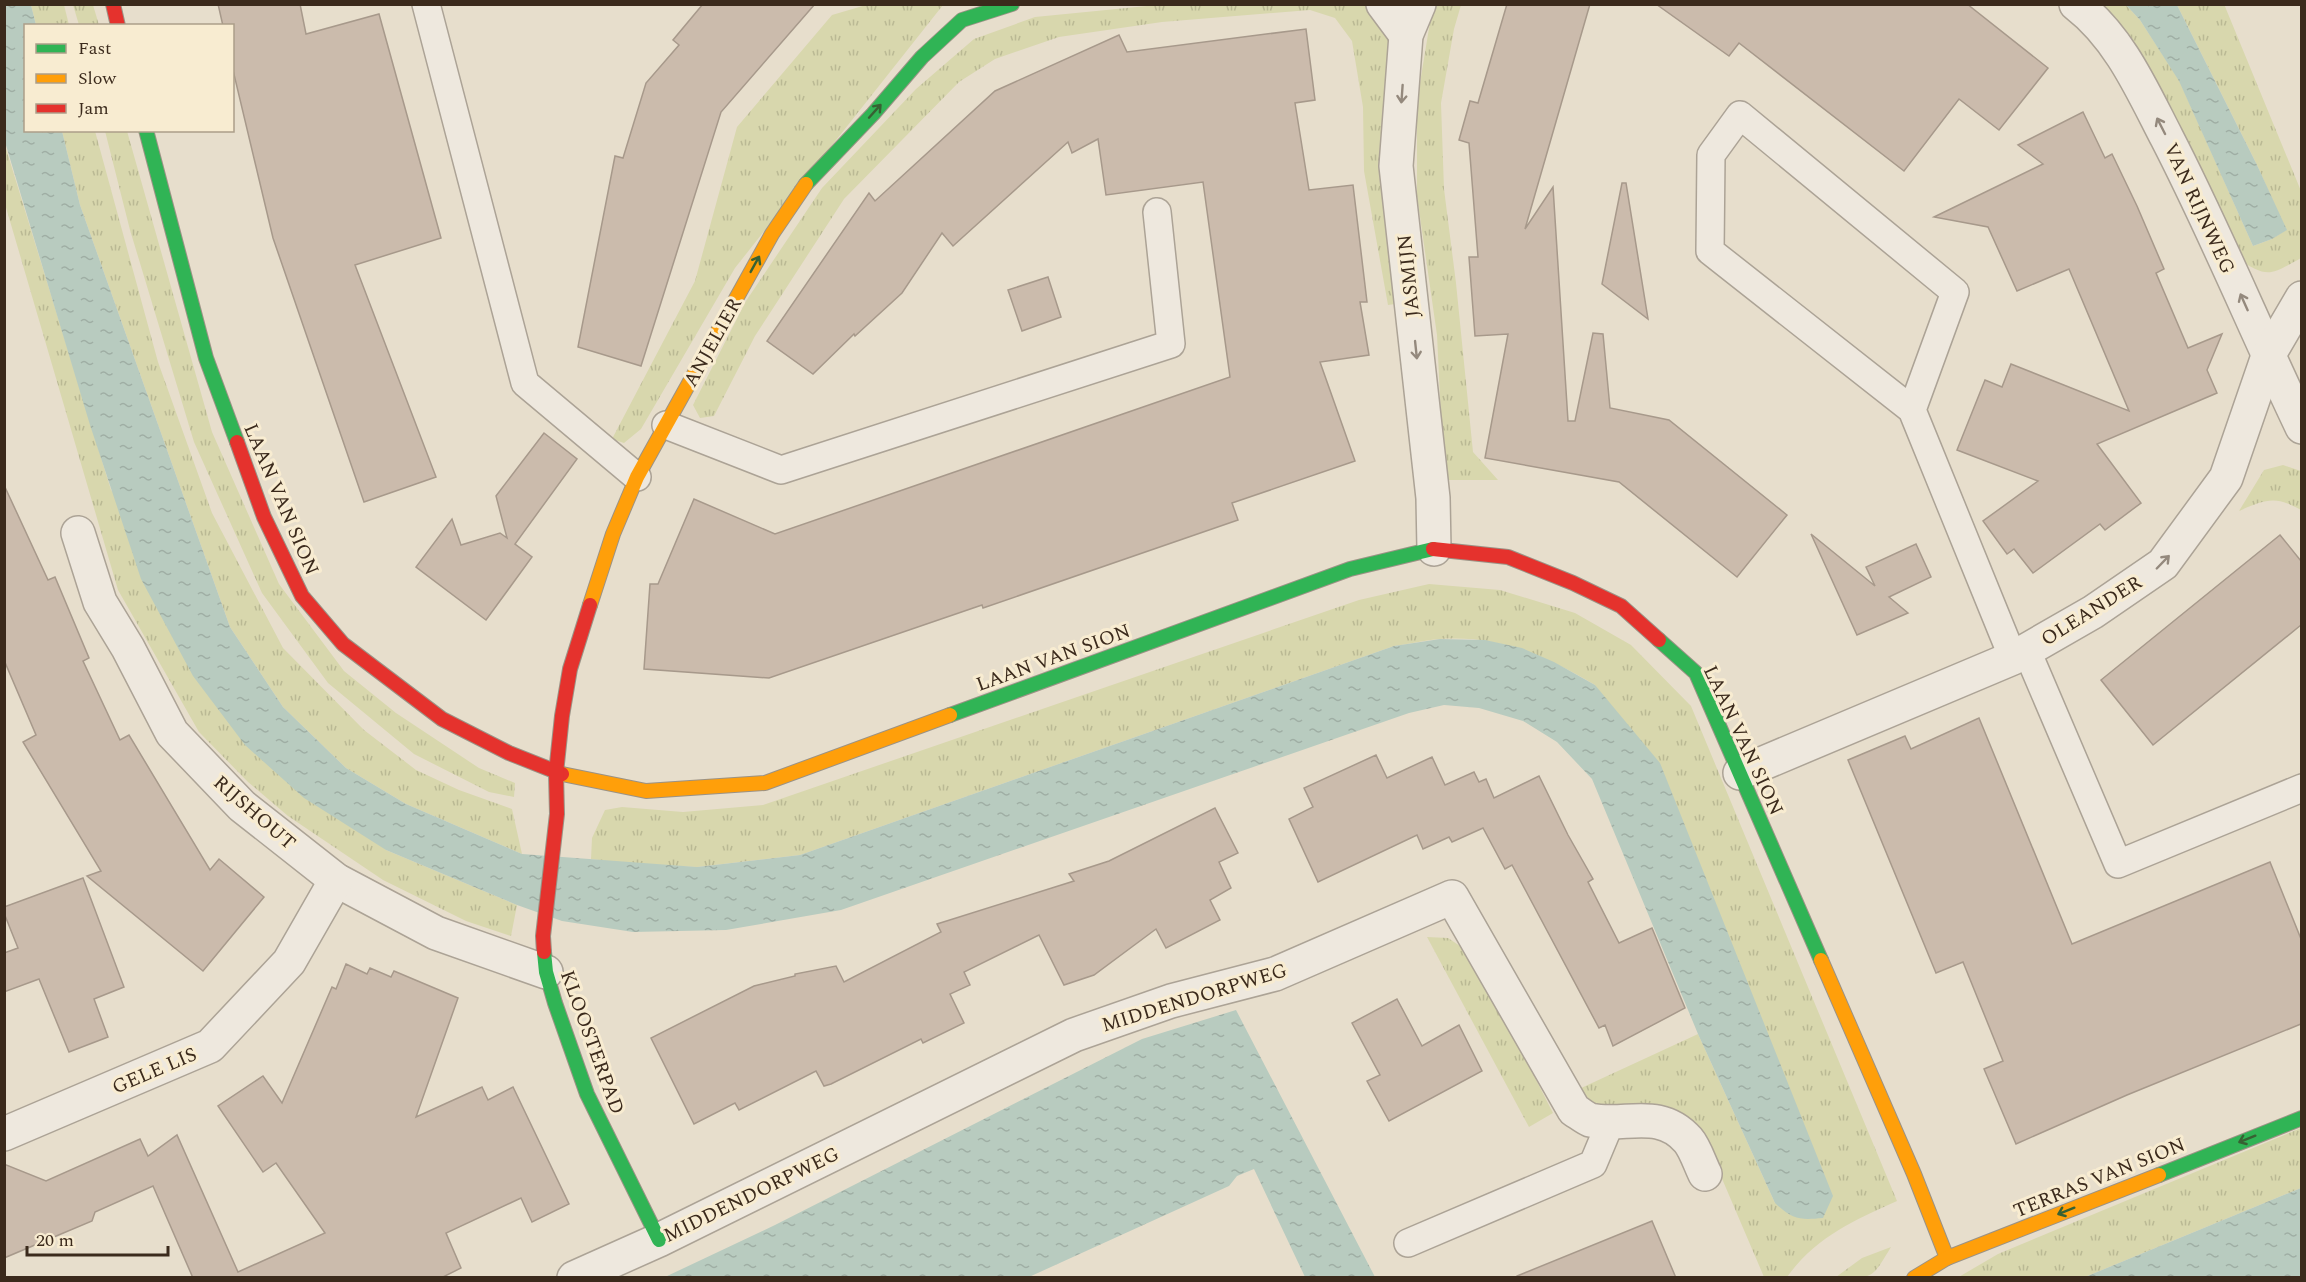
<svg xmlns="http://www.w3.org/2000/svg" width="2306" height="1282" font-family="Spectral,serif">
<defs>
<pattern id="grass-tufts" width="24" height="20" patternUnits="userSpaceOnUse" patternTransform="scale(1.5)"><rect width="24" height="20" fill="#d8d7ad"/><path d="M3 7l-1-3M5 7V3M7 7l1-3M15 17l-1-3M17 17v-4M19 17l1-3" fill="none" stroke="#bab994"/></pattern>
<pattern id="water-ripples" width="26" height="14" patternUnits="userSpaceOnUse" patternTransform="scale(1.5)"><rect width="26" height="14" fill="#b8cbbf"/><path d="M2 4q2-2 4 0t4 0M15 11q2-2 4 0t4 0" fill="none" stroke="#9faea4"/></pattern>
</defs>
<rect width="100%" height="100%" fill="#e7decc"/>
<g fill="url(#grass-tufts)">
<path d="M 1368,4 L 1391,40 L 1402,303 L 1388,305 L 1364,171 L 1363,107 L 1352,41 L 1335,18 L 1310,10 L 1162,22 L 1059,37 L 995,59 L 959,82 L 844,199 L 755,336 L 714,416 L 700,418 L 693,405 L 746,301 L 822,188 L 916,89 L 974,39 L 1035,17 L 1157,5 Z"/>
<path d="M 2224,4 L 2301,191 L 2301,258 C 2269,276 2268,278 2236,258 L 2093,5 L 2126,5 L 2140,20 L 2179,80 L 2253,246 L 2272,239 L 2286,230 L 2257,165 L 2177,5 Z"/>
<path d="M 31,5 L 64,5 L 69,25 L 36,25 Z"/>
<path d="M 73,5 L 93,5 L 99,25 L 79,25 Z"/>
<path d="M 866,5 L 943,5 L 735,268 L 641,429 L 624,443 L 612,439 L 695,281 L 737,127 L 832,15 Z"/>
<path d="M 1435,5 L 1461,5 L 1454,29 L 1441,103 L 1444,189 L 1456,283 L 1473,452 L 1498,480 L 1444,480 L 1437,335 L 1417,196 L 1417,101 L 1431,16 Z"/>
<path d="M 62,131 L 95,131 L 158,362 L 212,513 L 283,648 L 364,730 L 416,770 L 459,790 L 512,809 L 522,854 L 406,804 L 346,768 L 283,707 L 230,627 L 80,205 Z"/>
<path d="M 105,131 L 127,131 L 212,432 L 279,584 L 344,671 L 396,713 L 479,768 L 515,783 L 514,797 L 489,792 L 414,754 L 328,683 L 262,593 L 194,442 L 130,230 Z"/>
<path d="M 4,142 L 111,490 L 386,850 L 517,905 L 511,936 L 466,921 L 383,880 L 288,816 L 248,782 L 199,732 L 118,590 L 5,204 Z"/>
<path d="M 2283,465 L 2301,471 L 2301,510 C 2275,495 2265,500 2239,511 L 2264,470 Z"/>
<path d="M 1429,584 L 1500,590 L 1575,613 L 1631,645 L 1691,706 L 1897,1201 C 1853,1221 1816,1237 1787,1277 L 1764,1277 L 1717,1167 L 1611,1107 L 1594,1104 L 1579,1089 L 1698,1034 L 1775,1203 L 1595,685 C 1545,656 1500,635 1440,639 C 1425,640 1409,644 1394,646 L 800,855 L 697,867 L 628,864 L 591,859 L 592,838 L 605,810 L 622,807 L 683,812 L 763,805 L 1359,600 Z"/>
<path d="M 1427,937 L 1448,938 L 1472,954 L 1553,1113 L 1529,1127 Z"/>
<path d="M 2301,1128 L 2301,1188 L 2085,1277 L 1957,1278 L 1998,1254 Z"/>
<path d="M 1891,1247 C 1871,1280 1874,1278 1836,1277 L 1862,1258 Z"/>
</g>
<g fill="url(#water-ripples)">
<path d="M 4,5 L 31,5 L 36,25 L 26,26 L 26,130 L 62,131 L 80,205 L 230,627 L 283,707 L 346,768 L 406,804 L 522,854 L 697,867 L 800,855 L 1394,646 L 1440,639 L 1485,640 L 1522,648 L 1554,662 L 1595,685 L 1660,763 L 1833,1196 L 1823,1218 C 1800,1220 1793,1220 1775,1203 L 1698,1034 L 1592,779 L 1557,742 L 1523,721 L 1479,708 L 1444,705 L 1409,713 L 841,910 L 726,930 L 633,932 L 562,921 L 517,905 L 386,850 L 304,798 L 245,745 L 193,676 L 141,579 L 90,425 L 5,142 Z"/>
<path d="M 2126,5 L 2177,5 L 2257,165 L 2287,230 L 2272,239 L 2253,246 L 2179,81 L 2140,20 Z"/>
<path d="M 1236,1010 L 1375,1277 L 1305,1277 L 1254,1169 L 1237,1176 L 1229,1186 L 1029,1277 L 665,1277 L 775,1225 L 1142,1039 Z"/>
<path d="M 2301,1188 L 2301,1277 L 2085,1277 Z"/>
</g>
<g fill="#cbbbac" stroke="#a7998b" stroke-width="1.5">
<path d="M 218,4 L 300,4 L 306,34 L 379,14 L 441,238 L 355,265 L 436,477 L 364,502 L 273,238 L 232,66 L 232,26 L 223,26 Z"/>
<path d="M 703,4 L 815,4 L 721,112 L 641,366 L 578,347 L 615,156 L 623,158 L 646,83 L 679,45 L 673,40 Z"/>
<path d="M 1507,4 L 1590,4 L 1525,229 L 1553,187 L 1568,421 L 1575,421 L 1593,333 L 1603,334 L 1610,408 L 1669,420 L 1787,515 L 1737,577 L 1619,482 L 1485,458 L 1508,334 L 1475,336 L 1469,257 L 1478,257 L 1469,143 L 1459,140 L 1470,101 L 1478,103 Z"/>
<path d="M 1656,4 L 1967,4 L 2048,68 L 1999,130 L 1959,99 L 1904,171 L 1739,43 L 1729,56 Z"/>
<path d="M 1306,29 L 1315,100 L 1295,103 L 1309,190 L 1353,185 L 1367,302 L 1360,302 L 1369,355 L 1320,362 L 1355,461 L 1232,503 L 1238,520 L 983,608 L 982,605 L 769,678 L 644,669 L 650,584 L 658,584 L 694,499 L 775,534 L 1230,377 L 1203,182 L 1106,195 L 1098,139 L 1072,153 L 1068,142 L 953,246 L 942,233 L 902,293 L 855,336 L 854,334 L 813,374 L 767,341 L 869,193 L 875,201 L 995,91 L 1119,35 L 1127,52 Z"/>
<path d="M 2083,112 L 2105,158 L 2112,154 L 2137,206 L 2164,269 L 2156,273 L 2188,348 L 2222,334 L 2207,370 L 2217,393 L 2097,444 L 2141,503 L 2105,530 L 2100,524 L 2033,573 L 2014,549 L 2007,554 L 1983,521 L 2038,481 L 1957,450 L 1985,380 L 2002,387 L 2011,364 L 2129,411 L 2069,269 L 2017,291 L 1988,227 L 1934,217 L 2043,164 L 2018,145 Z"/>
<path d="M 1622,183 L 1626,183 L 1648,319 L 1602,284 Z"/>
<path d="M 1048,277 L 1061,317 L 1022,331 L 1008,290 Z"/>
<path d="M 544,433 L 577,459 L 515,544 L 532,557 L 486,620 L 416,567 L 452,519 L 461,545 L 500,533 L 507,538 L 496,496 Z"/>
<path d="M 4,485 L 48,580 L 55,577 L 89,658 L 83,661 L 120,740 L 129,735 L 210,870 L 219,859 L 264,897 L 203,971 L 87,876 L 101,871 L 23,742 L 36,735 L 4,660 Z"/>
<path d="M 1811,534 L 1875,586 L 1866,567 L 1916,544 L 1931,577 L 1889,597 L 1908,613 L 1857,635 Z"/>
<path d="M 2280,535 L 2301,561 L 2301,625 L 2153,745 L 2101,680 Z"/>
<path d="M 1979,718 L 2072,944 L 2270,862 L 2301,939 L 2301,1024 L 2127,1095 L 2016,1144 L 1984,1069 L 2003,1061 L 1963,962 L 1936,973 L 1848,760 L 1905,736 L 1911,749 Z"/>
<path d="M 1376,755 L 1387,778 L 1432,757 L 1445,785 L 1474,772 L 1479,782 L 1486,779 L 1494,798 L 1539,776 L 1568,835 L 1593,879 L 1588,882 L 1619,943 L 1652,928 L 1685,1008 L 1613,1046 L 1605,1025 L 1599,1028 L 1512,865 L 1505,869 L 1483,828 L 1452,842 L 1449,837 L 1423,849 L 1417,835 L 1318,882 L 1289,819 L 1313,807 L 1304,788 Z"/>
<path d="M 1215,808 L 1238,853 L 1219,862 L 1231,888 L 1210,900 L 1220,920 L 1166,948 L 1156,929 L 1094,975 L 1064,985 L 1039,935 L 964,972 L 970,985 L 950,994 L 964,1023 L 923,1043 L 921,1039 L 831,1084 L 824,1086 L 816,1071 L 739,1110 L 735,1103 L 694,1124 L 651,1038 L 754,986 L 795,976 L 795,974 L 836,966 L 844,982 L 941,932 L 937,924 L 1074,881 L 1069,874 L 1109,861 Z"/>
<path d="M 83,878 L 124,987 L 94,999 L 108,1037 L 69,1052 L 39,979 L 4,992 L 4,953 L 18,948 L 4,913 L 4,907 Z"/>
<path d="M 346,964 L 367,974 L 370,968 L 391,977 L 394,971 L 458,998 L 416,1117 L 482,1087 L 488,1100 L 513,1087 L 569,1204 L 532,1222 L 521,1198 L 446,1233 L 461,1268 L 441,1278 L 193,1278 L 153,1186 L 95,1212 L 92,1221 L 4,1258 L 4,1164 L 46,1181 L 140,1139 L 148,1156 L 177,1135 L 238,1272 L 325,1233 L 276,1163 L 263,1172 L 218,1106 L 263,1076 L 282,1103 L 332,987 L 336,989 Z"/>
<path d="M 1397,999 L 1422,1046 L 1459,1025 L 1482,1071 L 1389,1121 L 1367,1081 L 1380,1075 L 1352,1023 Z"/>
<path d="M 1652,1221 L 1676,1278 L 1517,1278 L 1517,1276 Z"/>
</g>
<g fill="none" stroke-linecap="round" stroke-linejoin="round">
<g stroke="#aca396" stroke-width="30">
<g id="lane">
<path d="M 426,4 L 525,383 L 637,477"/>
<path d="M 1912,410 L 1955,292 L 1740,115 L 1711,155 L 1710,251 L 1912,410 L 2013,658"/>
<path d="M 666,425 L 781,470 L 1171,344 L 1157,212"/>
<path d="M 2027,651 L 2118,864 L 2302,788"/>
<path d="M 1408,1243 L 1593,1164 L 1611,1121"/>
</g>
</g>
<g stroke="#aca396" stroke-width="36">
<g id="street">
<path d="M 1383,4 L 1406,35"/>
<path d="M 1419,4 L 1406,35 L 1396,166 L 1433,498 L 1434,549"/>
<path d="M 2076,4 C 2120,38 2142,90 2167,138 C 2216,233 2256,331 2302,427"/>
<path d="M 78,533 L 100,602 L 128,648 L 172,733 L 242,806 L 336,880 L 436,933 L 546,972"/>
<path d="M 1740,773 L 2013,658 L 2093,612 L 2163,564 L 2226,478 L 2268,356 L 2302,298"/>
<path d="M 4,1134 L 210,1046 L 289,962 L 336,880"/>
<path d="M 574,1278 L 659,1240 L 1074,1035 L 1171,1001 L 1275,974 L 1452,897 L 1574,1110 C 1579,1113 1585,1118 1590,1120 C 1624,1128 1659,1107 1688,1140 C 1695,1148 1700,1164 1705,1174"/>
</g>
</g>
<g stroke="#9b9285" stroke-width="16">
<g id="fast">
<path d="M 146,130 L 206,358 L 237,442"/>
<path d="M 806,184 L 873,114 L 922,57 L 962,20 L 1012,4"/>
<path d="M 1659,640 L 1696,673 L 1821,960"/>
<path d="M 950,715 L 1350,569 L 1433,549"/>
<path d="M 544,952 L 546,972 L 555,1003 L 587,1094 L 659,1240"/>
<path d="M 2159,1175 L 2302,1118"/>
</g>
</g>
<g stroke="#9b9285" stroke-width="16">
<g id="slow">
<path d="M 590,605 L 613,534 L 637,477 L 772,234 L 806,184"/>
<path d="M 562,774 L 646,791 L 765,783 L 950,715"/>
<path d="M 1821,960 L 1914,1174 L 1947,1258"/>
<path d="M 1914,1278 L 1947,1258 L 2159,1175"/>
</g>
</g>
<g stroke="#9b9285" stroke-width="16">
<g id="jam">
<path d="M 113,4 L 118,26"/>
<path d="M 237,442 L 264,517 L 302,596 L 343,644 L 442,719 L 509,753 L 562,774"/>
<path d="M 1433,549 L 1508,557 L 1573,583 L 1621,606 L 1659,640"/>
<path d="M 544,952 L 543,936 L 557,814 L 556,773 L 562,716 L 570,669 L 590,605"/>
</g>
</g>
<use href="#lane" stroke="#eee8de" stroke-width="27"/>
<use href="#street" stroke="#eee8de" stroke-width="33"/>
<use href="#fast" stroke="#30b455" stroke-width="14"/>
<use href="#slow" stroke="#ff9f0a" stroke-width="14"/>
<use href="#jam" stroke="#e5322d" stroke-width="14"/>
</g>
<defs><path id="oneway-shaft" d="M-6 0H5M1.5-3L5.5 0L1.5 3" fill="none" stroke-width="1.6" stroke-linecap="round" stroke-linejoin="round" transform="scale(1.5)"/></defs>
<g stroke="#94897d">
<use href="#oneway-shaft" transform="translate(1402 94) rotate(94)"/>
<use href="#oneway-shaft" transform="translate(2161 126) rotate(-117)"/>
<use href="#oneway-shaft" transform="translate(2244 302) rotate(-114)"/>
<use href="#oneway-shaft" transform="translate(1416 350) rotate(84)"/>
<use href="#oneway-shaft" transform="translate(2163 562) rotate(-46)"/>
</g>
<g stroke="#376133">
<use href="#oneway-shaft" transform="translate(875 111) rotate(-48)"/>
<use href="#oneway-shaft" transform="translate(755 264) rotate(-61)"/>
<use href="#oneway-shaft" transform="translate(2247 1139) rotate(158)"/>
<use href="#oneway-shaft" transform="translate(2066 1211) rotate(158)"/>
</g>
<g text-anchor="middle" stroke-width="6" stroke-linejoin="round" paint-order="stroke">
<g font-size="20" fill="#3b2a1c" stroke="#f8ecd1">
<text transform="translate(2200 208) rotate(65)" y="7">VAN RIJNWEG</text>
<text transform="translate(1408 276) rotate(-96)" y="7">JASMIJN</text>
<text transform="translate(712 342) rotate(-61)" y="7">ANJELIER</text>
<text transform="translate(282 499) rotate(67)" y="7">LAAN VAN SION</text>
<text transform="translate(2091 610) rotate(-32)" y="7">OLEANDER</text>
<text transform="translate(1053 657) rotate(-20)" y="7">LAAN VAN SION</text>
<text transform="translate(1744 740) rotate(65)" y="7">LAAN VAN SION</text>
<text transform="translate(255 812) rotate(41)" y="7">RIJSHOUT</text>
<text transform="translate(1194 997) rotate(-17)" y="7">MIDDENDORPWEG</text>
<text transform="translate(593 1042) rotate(70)" y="7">KLOOSTERPAD</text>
<text transform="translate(154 1070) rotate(-23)" y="7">GELE LIS</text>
<text transform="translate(2099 1177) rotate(-22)" y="7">TERRAS VAN SION</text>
<text transform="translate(751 1194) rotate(-26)" y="7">MIDDENDORPWEG</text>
</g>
</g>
<rect width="2306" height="1282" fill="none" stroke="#3b2a1c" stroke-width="12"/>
<rect x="24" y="24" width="210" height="108" fill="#f8ecd1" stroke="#ac9e89" stroke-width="1.5"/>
<rect x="36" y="44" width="30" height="9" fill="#30b455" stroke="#ac9e89" stroke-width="1.5"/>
<text x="78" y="54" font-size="18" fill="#3b2a1c">Fast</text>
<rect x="36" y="74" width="30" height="9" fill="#ff9f0a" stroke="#ac9e89" stroke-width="1.5"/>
<text x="78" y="84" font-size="18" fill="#3b2a1c">Slow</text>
<rect x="36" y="104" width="30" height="9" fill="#e5322d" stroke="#ac9e89" stroke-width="1.5"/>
<text x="78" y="114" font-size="18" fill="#3b2a1c">Jam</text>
<path d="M27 1246v9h141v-9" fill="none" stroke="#3b2a1c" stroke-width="3"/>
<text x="36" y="1246" font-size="18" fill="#3b2a1c" stroke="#f8ecd1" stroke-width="4.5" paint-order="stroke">20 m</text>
</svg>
